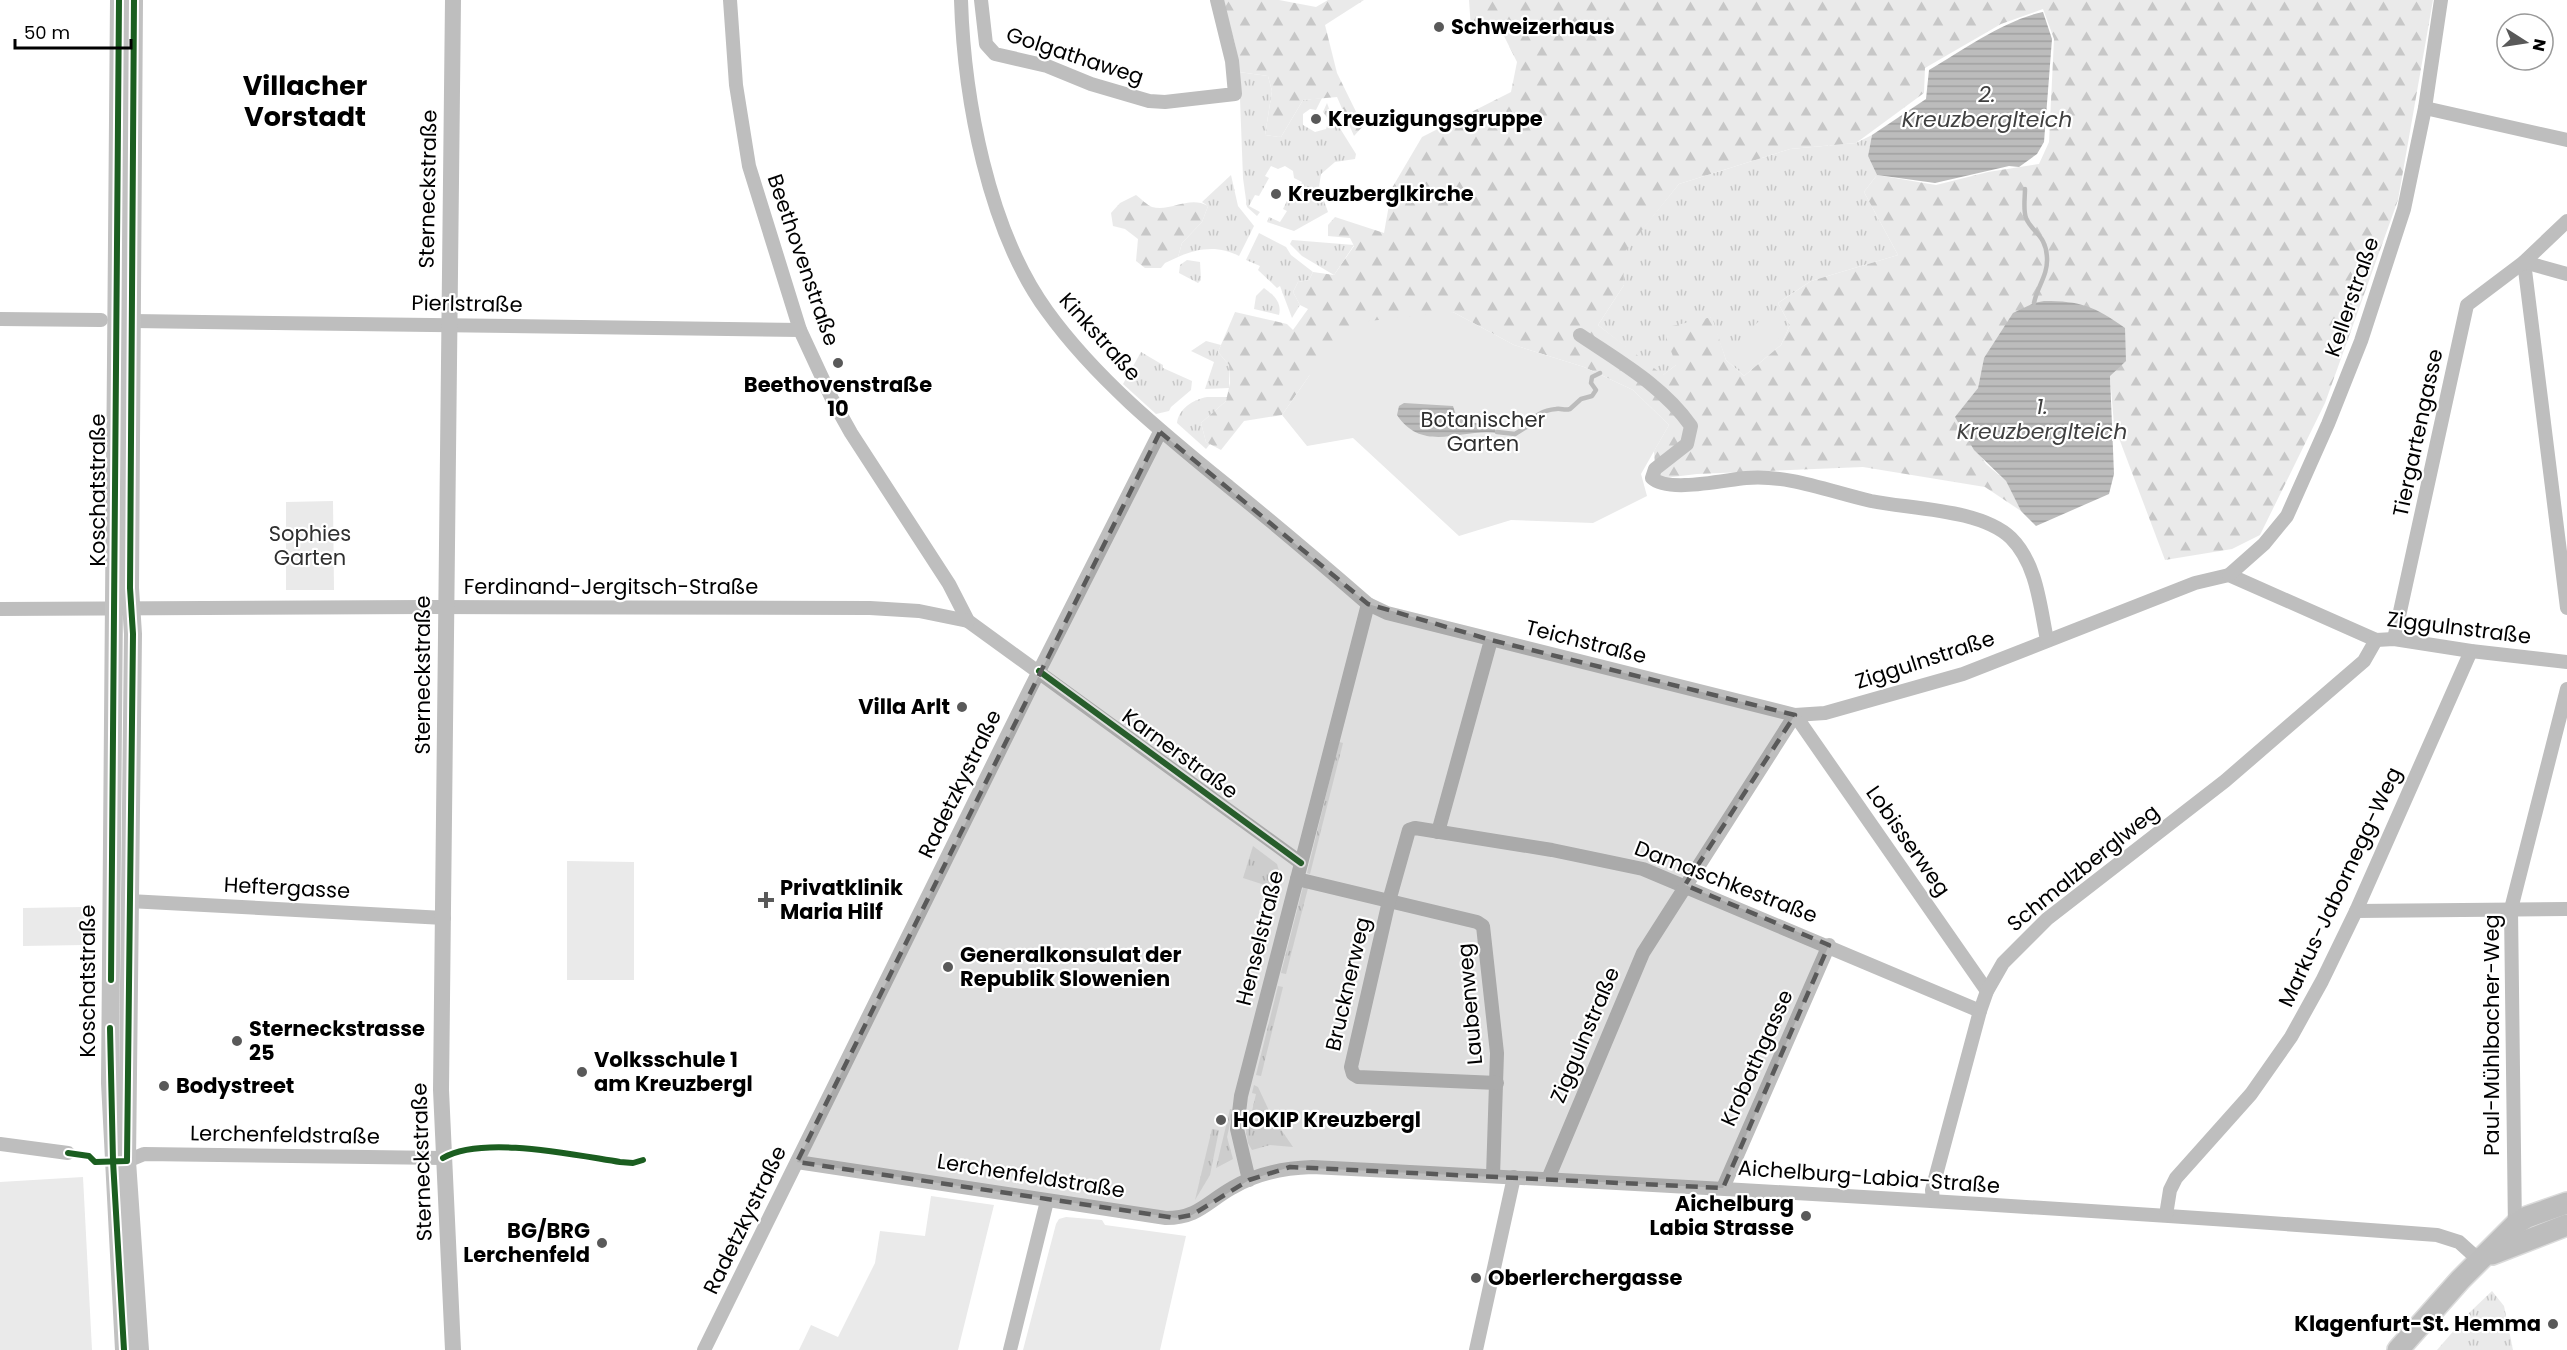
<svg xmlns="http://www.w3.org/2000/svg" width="2567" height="1350" font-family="Poppins,sans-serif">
<defs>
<pattern id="grass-tufts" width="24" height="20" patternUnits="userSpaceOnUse" patternTransform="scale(1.5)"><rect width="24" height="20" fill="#eaeaea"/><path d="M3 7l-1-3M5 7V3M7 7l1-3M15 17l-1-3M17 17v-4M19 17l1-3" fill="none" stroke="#c7c7c7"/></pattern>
<pattern id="forest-firs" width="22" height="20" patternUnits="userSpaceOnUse" patternTransform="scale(1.5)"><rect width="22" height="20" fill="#eaeaea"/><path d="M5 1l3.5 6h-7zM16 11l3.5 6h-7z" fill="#c7c7c7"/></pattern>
<pattern id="water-rules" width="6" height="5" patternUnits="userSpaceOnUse" patternTransform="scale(1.5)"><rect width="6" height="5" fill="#bcbcbc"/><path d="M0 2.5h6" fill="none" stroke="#a0a0a0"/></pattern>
</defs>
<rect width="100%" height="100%" fill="#fff"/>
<g fill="url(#grass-tufts)">
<path d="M 1239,72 L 1268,76 L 1272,91 L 1265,135 L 1281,137 L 1303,100 L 1322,98 L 1316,110 L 1310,109 L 1303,114 L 1303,125 L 1315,132 L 1326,129 L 1329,120 L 1323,112 L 1327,103 L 1331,114 L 1356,154 L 1355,159 L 1335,162 L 1321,174 L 1319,187 L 1328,212 L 1294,231 L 1267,222 L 1269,217 L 1280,222 L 1287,211 L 1283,209 L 1292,191 L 1297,192 L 1302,182 L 1294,178 L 1293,171 L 1285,166 L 1278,169 L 1271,166 L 1265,176 L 1269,178 L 1259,196 L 1255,195 L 1249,206 L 1260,212 L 1257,216 L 1247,207 L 1243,178 Z"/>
<path d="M 1872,135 L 1868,156 L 1877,175 L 1864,192 L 1898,255 L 1811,281 L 1778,303 L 1790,325 L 1781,345 L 1744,376 L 1726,360 L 1711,317 L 1676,365 L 1662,376 L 1598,325 L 1624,285 L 1622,254 L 1679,184 L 1790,149 L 1856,143 Z"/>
<path d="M 1231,175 L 1238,206 L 1254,226 L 1239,256 C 1219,245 1197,248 1178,257 L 1182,243 L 1202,222 L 1208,206 L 1202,202 Z"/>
<path d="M 1259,233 L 1286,247 L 1291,255 L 1313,272 L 1309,280 L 1298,282 L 1293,292 L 1300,305 L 1292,318 L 1280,286 L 1277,288 L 1258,270 L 1260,266 L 1246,260 Z"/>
<path d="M 1292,240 L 1354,245 L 1334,275 L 1302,256 L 1290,244 Z"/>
<path d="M 1187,260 L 1200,262 L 1201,280 L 1198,283 L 1179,273 L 1180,265 Z"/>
<path d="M 1264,288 C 1274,295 1282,303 1279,315 L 1254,309 L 1256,296 Z"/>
<path d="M 1206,341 L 1221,345 L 1218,352 L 1229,365 L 1229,388 L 1205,389 L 1214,362 L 1191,351 Z"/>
<path d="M 1141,352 L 1163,365 L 1163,368 L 1192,381 L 1191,390 L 1171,407 L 1169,411 L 1156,414 L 1123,384 Z"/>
<path d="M 1207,397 L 1227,397 L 1226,401 L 1201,423 L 1206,442 L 1210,444 L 1206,449 L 1177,423 C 1179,408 1193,400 1207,397 Z"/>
<path d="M 1339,742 L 1343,743 L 1310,874 L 1307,873 Z"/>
<path d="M 1253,846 L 1277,864 L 1279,871 L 1274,871 L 1271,887 L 1243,878 Z"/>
<path d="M 1303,887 L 1308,888 L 1286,974 L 1281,973 Z"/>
<path d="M 1278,986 L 1283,987 L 1261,1076 L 1256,1075 Z"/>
<path d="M 1254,1085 L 1258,1087 L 1271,1115 L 1293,1147 L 1270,1145 L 1252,1150 L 1248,1143 L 1245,1124 L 1249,1124 L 1256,1094 L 1252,1093 Z"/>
<path d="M 1230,1109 L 1233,1110 L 1227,1137 L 1233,1159 L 1216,1168 Z"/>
<path d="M 1212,1129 L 1219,1130 L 1210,1175 L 1195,1200 Z"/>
<path d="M 2492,1291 L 2504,1306 L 2513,1350 L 2437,1350 L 2470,1312 Z"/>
</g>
<g fill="url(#forest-firs)" fill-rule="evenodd">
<path d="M 1223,0 L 1279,0 L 1316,7 L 1328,0 L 1364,0 L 1325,25 L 1337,73 L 1363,126 L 1354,136 L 1337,97 L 1303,100 L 1281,137 L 1265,135 L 1272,91 L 1268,76 L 1239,72 L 1235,44 Z"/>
<path d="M 1469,0 L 2433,0 L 2398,200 L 2325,403 L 2260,535 L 2232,549 L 2165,560 L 2114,425 L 2110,376 L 1984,358 L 1978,388 L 1956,417 L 1986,464 L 2006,481 L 2021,511 L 1985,487 L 1863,467 L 1697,474 L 1656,479 L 1654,451 L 1669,425 L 1633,390 L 1584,367 L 1514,345 L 1453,312 L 1309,376 L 1282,415 L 1244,421 L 1221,450 L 1206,442 L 1201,423 L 1226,401 L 1230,383 L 1229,365 L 1218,352 L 1235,312 L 1287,324 L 1293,330 L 1308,309 L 1300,305 L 1293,292 L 1298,282 L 1309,280 L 1313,272 L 1334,275 L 1354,246 L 1350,238 L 1328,236 L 1328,225 L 1335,217 L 1384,233 L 1392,188 L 1422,137 L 1511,92 L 1517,62 L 1504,36 L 1471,29 ZM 2043,9 L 2054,39 L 2049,142 L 2039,164 L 1988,172 L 1936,185 L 1877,175 L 1864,192 L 1898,255 L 1811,281 L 1778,303 L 1790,325 L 1781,345 L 1744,376 L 1726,360 L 1712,317 L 1663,328 L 1676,365 L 1663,375 L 1598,325 L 1624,285 L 1623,254 L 1679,184 L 1790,149 L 1856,143 L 1924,93 L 1925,68 L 2001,24 Z"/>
<path d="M 1136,195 C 1140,198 1147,205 1152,207 C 1171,212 1189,195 1208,206 L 1202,222 L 1182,243 L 1178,257 L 1165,263 L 1161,268 L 1145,268 L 1136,261 L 1138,239 L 1125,229 L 1113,226 L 1111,213 L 1120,203 Z"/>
</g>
<g fill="#eaeaea">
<path d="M 1453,312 L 1514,345 L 1584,367 L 1633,390 L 1669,425 L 1641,474 L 1647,496 L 1593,523 L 1511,520 L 1459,536 L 1353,438 L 1307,446 L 1282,415 L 1309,376 L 1369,321 Z"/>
<path d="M 1766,314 L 1779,317 L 1784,329 L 1774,346 L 1745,374 L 1727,359 L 1729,351 Z"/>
<path d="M 333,501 L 334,590 L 286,590 L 286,502 Z"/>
<path d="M 567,861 L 634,862 L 634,980 L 567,980 Z"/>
<path d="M 84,907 L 85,945 L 23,946 L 23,908 Z"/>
<path d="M 83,1177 L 92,1350 L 0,1350 L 0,1182 Z"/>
<path d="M 931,1196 L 994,1205 L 958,1350 L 799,1350 L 811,1325 L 838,1337 L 875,1263 L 880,1231 L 925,1236 Z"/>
<path d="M 1066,1217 L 1102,1220 L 1105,1225 L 1186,1236 L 1160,1350 L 1023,1350 L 1056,1224 L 1059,1219 Z"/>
</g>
<g fill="url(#water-rules)">
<path d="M 2043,12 L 2052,39 L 2044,142 L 2037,154 L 2019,167 L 2009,166 L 1935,183 L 1877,175 L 1868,156 L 1872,135 L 1926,99 L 1929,70 C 1963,50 2005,20 2043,12 Z"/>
<path d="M 2044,301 C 2081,301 2094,306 2125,328 L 2126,361 L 2110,376 L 2114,474 L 2109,494 L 2036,526 L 2021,511 L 2006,481 L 1974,450 L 1955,417 L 1978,388 L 1984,358 L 2013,313 L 2034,303 Z"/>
<path d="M 1404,403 L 1453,406 L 1457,418 L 1494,428 L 1497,433 C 1462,428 1423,454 1397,415 L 1399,406 Z"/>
</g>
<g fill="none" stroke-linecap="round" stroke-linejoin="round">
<g stroke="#bcbcbc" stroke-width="4.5">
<path d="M 2025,189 C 2025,197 2023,210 2026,218 C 2032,233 2046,234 2047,258 C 2048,275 2037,287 2034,303"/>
<path d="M 1497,432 L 1515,434 L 1528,426 C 1531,416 1545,410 1556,409 C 1562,408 1564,411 1570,409 L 1581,399 L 1592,396 L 1596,390 L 1591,383 L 1592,377 L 1600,373"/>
</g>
<g stroke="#dbdbdb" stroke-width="24">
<g id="primary">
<path d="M 2492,1254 L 2567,1225"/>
<path d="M 2398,1350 L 2460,1280 L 2516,1224 L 2527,1217 L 2567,1203"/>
</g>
</g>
<g stroke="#bebebe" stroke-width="14">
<path d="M 730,0 L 736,85 L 749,166 L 800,330 L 832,399 L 851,433 L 949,584 L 968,621 L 1301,863"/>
<path d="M 961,0 C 964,98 988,230 1047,311 C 1096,379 1164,434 1229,487 C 1276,525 1322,564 1368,604 L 1387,613 L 1795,715 L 1825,713 L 1963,674 L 2195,583 L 2229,575 L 2376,640 L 2394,639 L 2471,651 L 2567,662"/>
<path d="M 981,0 L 986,44 L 995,54 L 1047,66 L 1091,84 L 1149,101 L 1165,102 L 1235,94 L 1232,61 L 1217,0"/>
<path d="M 2425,108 L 2567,140"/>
<path d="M 2567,221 L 2524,262 L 2567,608"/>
<path d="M 0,319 L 101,320"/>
<path d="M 133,321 L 800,330"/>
<path d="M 1580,335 C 1620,362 1663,386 1691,426 L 1687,444 L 1655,469 L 1652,478 C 1668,493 1724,480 1746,478 C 1787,474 1831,492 1871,501 C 1911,509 1981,509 2011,538 C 2037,564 2040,606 2047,640"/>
<path d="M 2229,575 L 2264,544 L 2287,516 L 2328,424 L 2361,341 L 2404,209 L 2425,108 L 2441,0"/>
<path d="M 0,609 L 427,607 L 870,608 L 919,611 L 968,621"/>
<path d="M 2394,639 L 2467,305 L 2524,262 L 2567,274"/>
<path d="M 1795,715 L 1987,991"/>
<path d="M 1438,832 L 1491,640"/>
<path d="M 1297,879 L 1477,922 L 1483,926 L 1497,1053 L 1493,1176"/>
<path d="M 129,901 L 444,918"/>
<path d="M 2356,911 L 2567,909"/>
<path d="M 1497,1083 L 1358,1077 L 1353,1074 L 1351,1067 L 1389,901 L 1409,830 L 1415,828 L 1552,850 L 1643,869 L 1980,1011"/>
<path d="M 0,1144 L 68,1153"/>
<path d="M 127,1161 L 144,1154 L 443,1158"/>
<path d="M 797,1162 L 1166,1218 C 1198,1218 1207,1202 1232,1188 C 1257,1173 1283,1168 1312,1167 C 1687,1186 2063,1207 2437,1235 L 2459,1242 L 2479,1260"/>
<path d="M 1548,1179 L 1643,953 L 1795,715"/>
<path d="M 1249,1180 L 1237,1129 L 1241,1096 L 1368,604"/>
<path d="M 1723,1188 L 1829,945"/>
<path d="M 1933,1201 L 1932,1190 L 1980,1011 L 1987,991 L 2003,963 L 2047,919 L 2225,781 L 2364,661 L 2376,640"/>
<path d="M 2166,1215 L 2170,1190 L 2176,1178 L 2251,1094 L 2291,1037 L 2322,981 L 2356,911 L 2471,651"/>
<path d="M 2515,1230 L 2511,909 L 2567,689"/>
<path d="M 704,1350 L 1030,689 L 1160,432"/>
<path d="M 1010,1350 L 1047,1201"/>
<path d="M 1476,1350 L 1514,1177"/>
</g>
<path stroke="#bebebe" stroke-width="16" d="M 453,1350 L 441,1090 L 453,0"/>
<g stroke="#c1c1c1" stroke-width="18">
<path d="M 119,0 L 110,1083 L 124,1350"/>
<path d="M 134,0 L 130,588 L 133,634 L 127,1161 L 140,1350"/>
</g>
<use href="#primary" stroke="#bdbdbd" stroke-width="21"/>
<g stroke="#fff" stroke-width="10">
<g id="cycleway">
<path d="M 1039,671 L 1301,863"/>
<path d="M 111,980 L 119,0"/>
<path d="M 110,1028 L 113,1161 L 124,1350"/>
<path d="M 68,1153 L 89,1156 L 95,1162 L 127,1161 L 133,634 L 130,588 L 134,0"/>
<path d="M 443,1158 C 483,1135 574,1155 620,1162 L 633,1163 L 643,1160"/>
</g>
</g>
<use href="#cycleway" stroke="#1b5e20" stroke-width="6"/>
</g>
<path fill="#595959" fill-opacity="0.2" stroke="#595959" stroke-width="4.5" stroke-dasharray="12 8" stroke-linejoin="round" d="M 1160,432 L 1368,604 L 1491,640 L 1795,715 L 1685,885 L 1829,945 L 1723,1188 L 1290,1167 L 1249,1180 L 1192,1215 L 1176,1218 L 797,1162 Z"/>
<g fill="#595959" stroke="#fff" stroke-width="2">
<circle cx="1439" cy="27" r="6"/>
<circle cx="1316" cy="119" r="6"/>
<circle cx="1276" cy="194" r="6"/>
<circle cx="838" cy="363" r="6"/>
<circle cx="962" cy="707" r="6"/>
<path d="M763 891h6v6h6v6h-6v6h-6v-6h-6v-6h6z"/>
<circle cx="948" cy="967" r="6"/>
<circle cx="237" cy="1041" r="6"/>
<circle cx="582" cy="1072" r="6"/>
<circle cx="164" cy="1086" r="6"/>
<circle cx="1221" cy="1120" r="6"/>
<circle cx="1806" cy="1216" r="6"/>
<circle cx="602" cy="1243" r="6"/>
<circle cx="1476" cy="1278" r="6"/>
<circle cx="2553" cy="1324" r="6"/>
</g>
<g text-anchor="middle" stroke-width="4.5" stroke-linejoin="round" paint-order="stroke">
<g font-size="21" font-weight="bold" fill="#000" stroke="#fff" text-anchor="start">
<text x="1451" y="34">Schweizerhaus</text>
<text x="1328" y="126">Kreuzigungsgruppe</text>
<text x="1288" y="201">Kreuzberglkirche</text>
<text x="838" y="392" text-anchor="middle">Beethovenstraße<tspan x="838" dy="24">10</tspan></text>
<text x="950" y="714" text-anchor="end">Villa Arlt</text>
<text x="780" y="895">Privatklinik<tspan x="780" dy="24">Maria Hilf</tspan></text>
<text x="960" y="962">Generalkonsulat der<tspan x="960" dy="24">Republik Slowenien</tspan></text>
<text x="249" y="1036">Sterneckstrasse<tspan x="249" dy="24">25</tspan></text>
<text x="594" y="1067">Volksschule 1<tspan x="594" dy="24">am Kreuzbergl</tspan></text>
<text x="176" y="1093">Bodystreet</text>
<text x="1233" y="1127">HOKIP Kreuzbergl</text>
<text x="1794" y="1211" text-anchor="end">Aichelburg<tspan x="1794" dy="24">Labia Strasse</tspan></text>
<text x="590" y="1238" text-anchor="end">BG/BRG<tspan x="590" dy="24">Lerchenfeld</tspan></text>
<text x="1488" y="1285">Oberlerchergasse</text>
<text x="2541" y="1331" text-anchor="end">Klagenfurt-St. Hemma</text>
</g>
<g font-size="21" fill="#000" stroke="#fff">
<text transform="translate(1075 56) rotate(18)" y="7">Golgathaweg</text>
<text transform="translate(428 189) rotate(-89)" y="7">Sterneckstraße</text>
<text transform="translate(803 260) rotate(71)" y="7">Beethovenstraße</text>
<text transform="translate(2352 297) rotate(-71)" y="7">Kellerstraße</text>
<text transform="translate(467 304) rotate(1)" y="7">Pierlstraße</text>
<text transform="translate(1100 337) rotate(48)" y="7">Kinkstraße</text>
<text transform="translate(2418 433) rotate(-78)" y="7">Tiergartengasse</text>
<text transform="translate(98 490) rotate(-90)" y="7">Koschatstraße</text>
<text x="611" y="594">Ferdinand-Jergitsch-Straße</text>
<text transform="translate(2459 628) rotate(7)" y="7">Ziggulnstraße</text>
<text transform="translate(1586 642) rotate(14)" y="7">Teichstraße</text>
<text transform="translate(1925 660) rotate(-18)" y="7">Ziggulnstraße</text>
<text transform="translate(423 675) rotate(-90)" y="7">Sterneckstraße</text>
<text transform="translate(1180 754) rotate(36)" y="7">Karnerstraße</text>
<text transform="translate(960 784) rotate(-64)" y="7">Radetzkystraße</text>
<text transform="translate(1908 841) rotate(55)" y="7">Lobisserweg</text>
<text transform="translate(2083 868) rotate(-39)" y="7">Schmalzberglweg</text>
<text transform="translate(1726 882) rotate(21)" y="7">Damaschkestraße</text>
<text transform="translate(2340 887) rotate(-65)" y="7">Markus-Jabornegg-Weg</text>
<text transform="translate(287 888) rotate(3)" y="7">Heftergasse</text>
<text transform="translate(1260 938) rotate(-76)" y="7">Henselstraße</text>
<text transform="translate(88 981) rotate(-90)" y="7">Koschatstraße</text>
<text transform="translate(1348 984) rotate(-77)" y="7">Brucknerweg</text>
<text transform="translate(1470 1004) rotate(-95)" y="7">Laubenweg</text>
<text transform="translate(1585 1035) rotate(-67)" y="7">Ziggulnstraße</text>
<text transform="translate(2492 1035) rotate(-90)" y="7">Paul-Mühlbacher-Weg</text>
<text transform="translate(1757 1058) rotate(-66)" y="7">Krobathgasse</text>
<text transform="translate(285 1135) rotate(1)" y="7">Lerchenfeldstraße</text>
<text transform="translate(422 1162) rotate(-92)" y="7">Sterneckstraße</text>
<text transform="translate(1031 1176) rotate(9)" y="7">Lerchenfeldstraße</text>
<text transform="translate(1869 1177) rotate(4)" y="7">Aichelburg-Labia-Straße</text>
<text transform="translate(745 1220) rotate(-64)" y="7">Radetzkystraße</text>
</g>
<g font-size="21" fill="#2f2f2f" stroke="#fff">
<text x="1483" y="427">Botanischer<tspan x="1483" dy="24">Garten</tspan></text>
<text x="310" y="541">Sophies<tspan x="310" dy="24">Garten</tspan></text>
</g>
<g font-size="22" font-style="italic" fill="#404040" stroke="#fff">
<text x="1987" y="102">2.<tspan x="1987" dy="25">Kreuzberglteich</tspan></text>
<text x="2042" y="414">1.<tspan x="2042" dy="25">Kreuzberglteich</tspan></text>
</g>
<g font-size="27" font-weight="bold" fill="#000" stroke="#fff">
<text x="305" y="95">Villacher<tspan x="305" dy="31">Vorstadt</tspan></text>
</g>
</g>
<g transform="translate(2525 42) rotate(102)"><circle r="28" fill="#ffffff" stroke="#999999" stroke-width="1.5"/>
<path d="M0-4.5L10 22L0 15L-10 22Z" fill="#595959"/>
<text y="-9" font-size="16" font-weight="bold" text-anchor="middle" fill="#000000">N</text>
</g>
<path d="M15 39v9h116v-9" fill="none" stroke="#000000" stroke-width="3"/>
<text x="24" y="39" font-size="18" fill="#000000" stroke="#ffffff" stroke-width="4.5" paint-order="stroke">50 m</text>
</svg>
